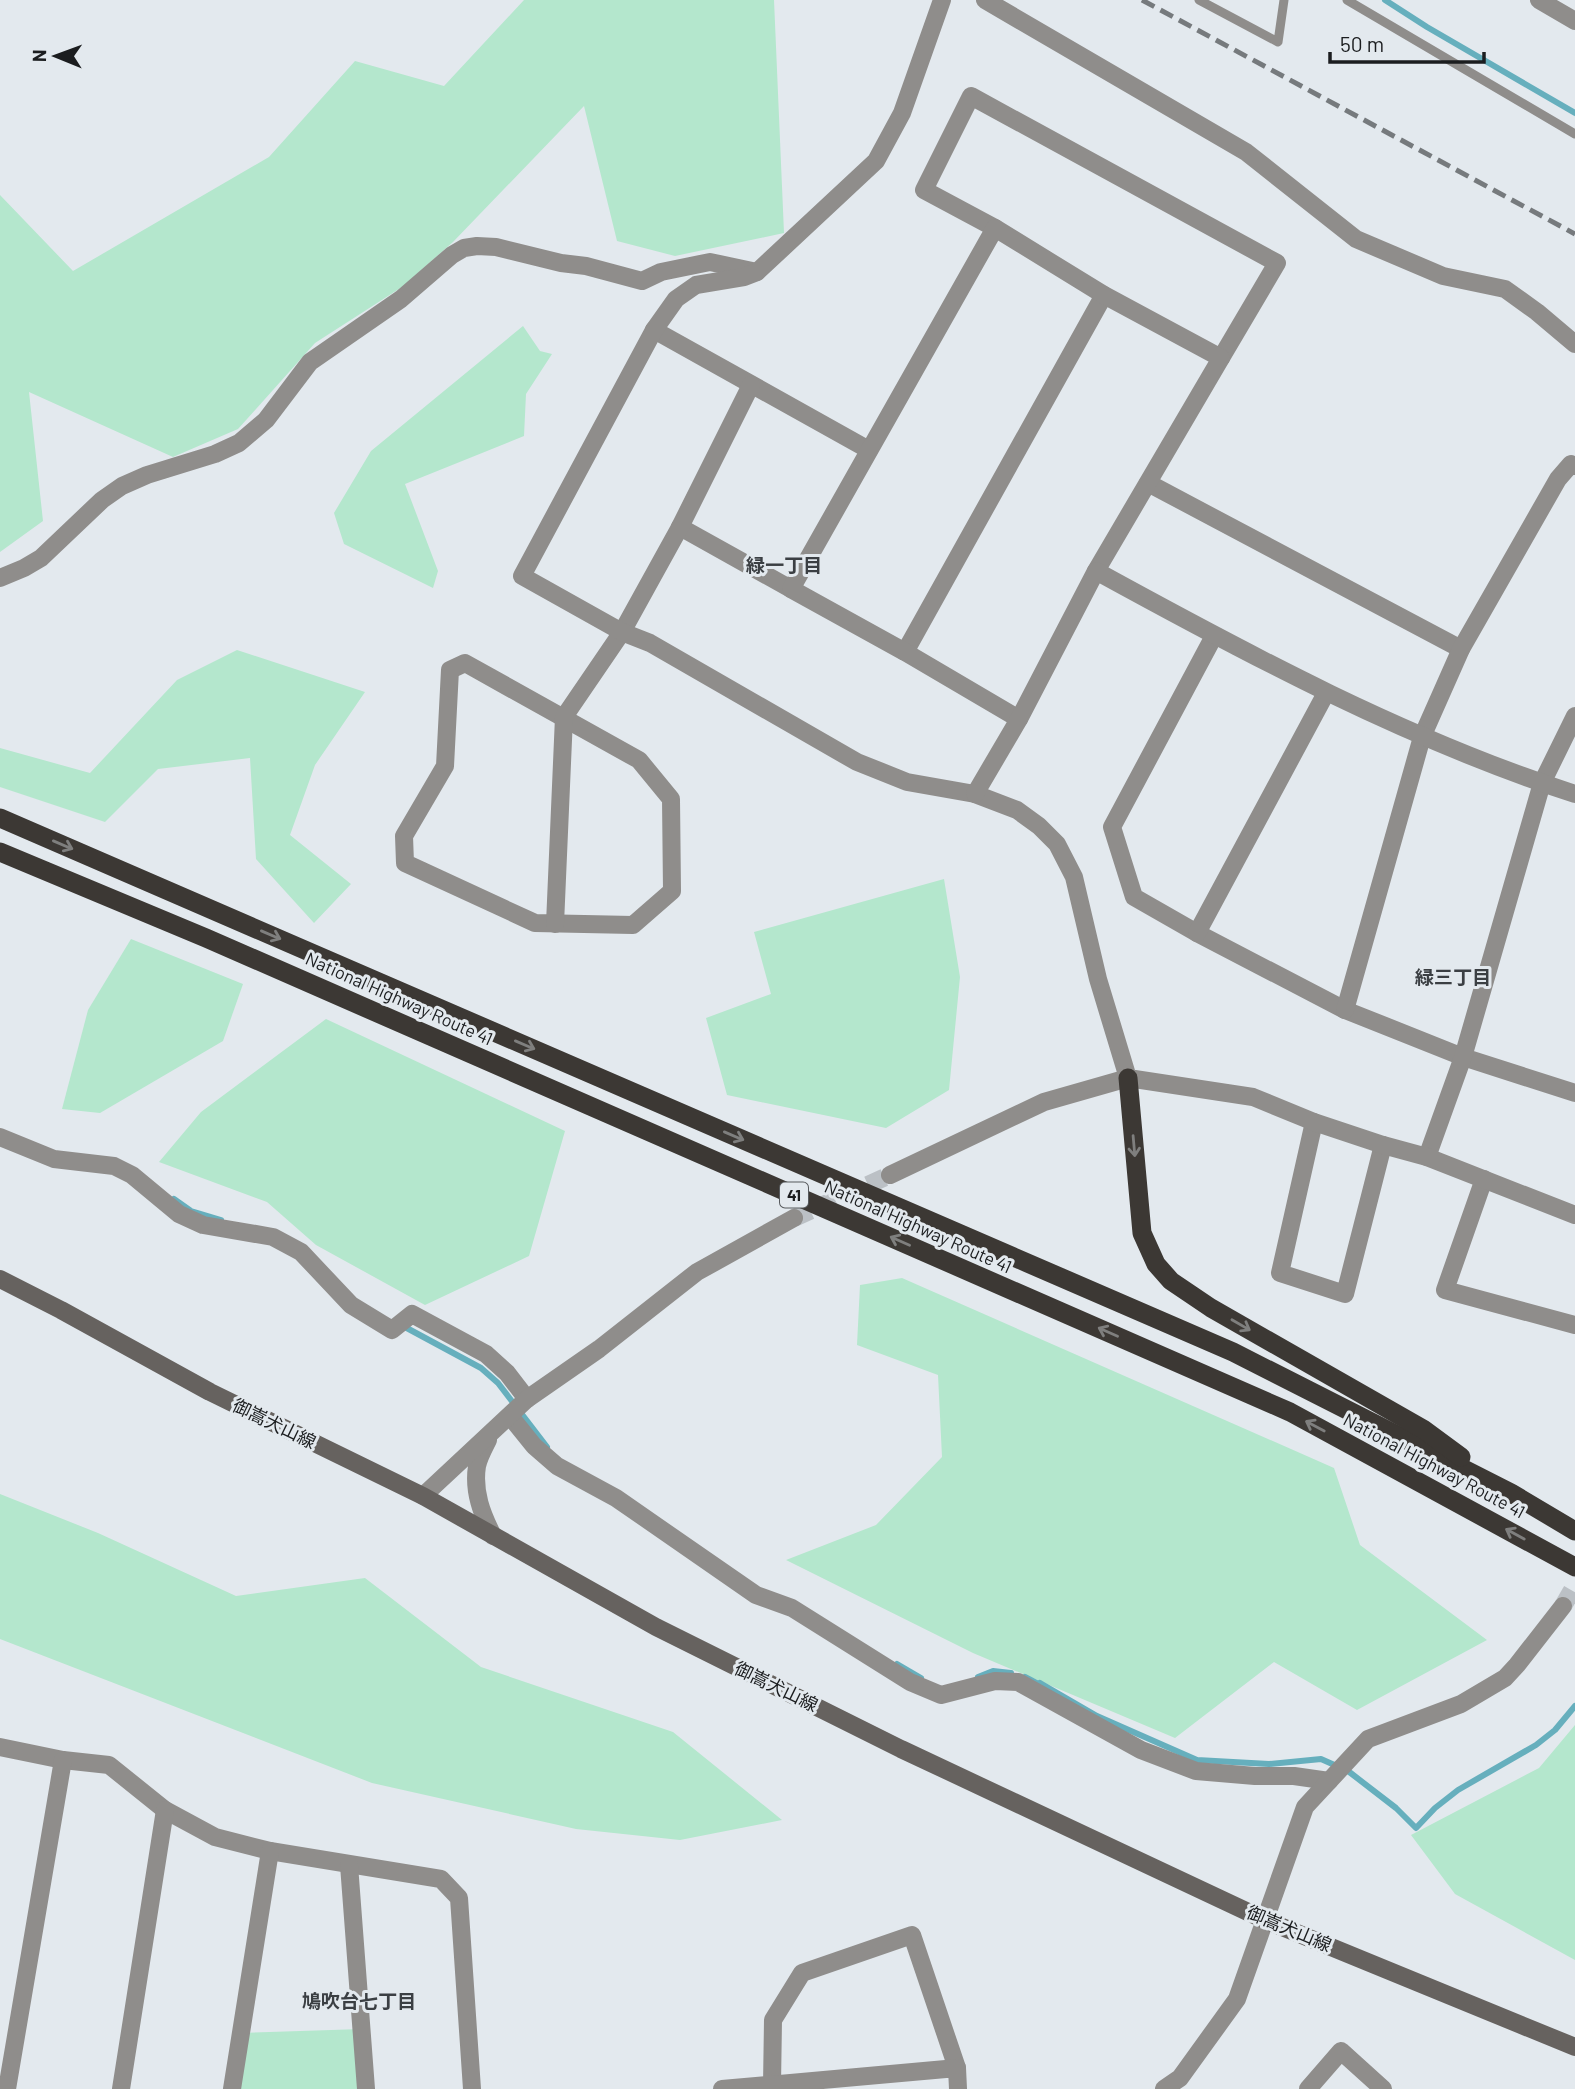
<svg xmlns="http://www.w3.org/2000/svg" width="1575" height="2089" font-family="Barlow,'Noto Sans JP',sans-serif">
<rect width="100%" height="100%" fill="#e3e9ee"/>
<g fill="#b4e7cd">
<path d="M 524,0 L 774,0 L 784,233 L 675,256 L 617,241 L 584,106 L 453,242 L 402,287 L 315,343 L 238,429 L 173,457 L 29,392 L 43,521 L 0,552 L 0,195 L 73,271 L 269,157 L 355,61 L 444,86 Z"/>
<path d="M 523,326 L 540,351 L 552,354 L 526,394 L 524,436 L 405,484 L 438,571 L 433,588 L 344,544 L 334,513 L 371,451 Z"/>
<path d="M 237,650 L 365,692 L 315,765 L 290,835 L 351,884 L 314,923 L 256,859 L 250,758 L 158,769 L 105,822 L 0,787 L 0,748 L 90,773 L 177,680 Z"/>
<path d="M 944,879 L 960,977 L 949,1090 L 886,1128 L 727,1095 L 706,1018 L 771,994 L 754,932 Z"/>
<path d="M 131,939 L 243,984 L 223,1041 L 100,1113 L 62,1109 L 88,1010 Z"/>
<path d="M 326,1019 L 565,1131 L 529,1256 L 425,1305 L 316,1245 L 267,1202 L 159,1162 L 201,1112 Z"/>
<path d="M 902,1278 L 1334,1468 L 1360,1545 L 1487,1640 L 1357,1710 L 1274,1662 L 1175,1738 L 973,1653 L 786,1560 L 876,1525 L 942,1457 L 938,1375 L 857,1345 L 860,1285 Z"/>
<path d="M 0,1494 L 98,1533 L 236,1596 L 365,1578 L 481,1667 L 673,1732 L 782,1820 L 680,1840 L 576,1829 L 372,1783 L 0,1639 Z"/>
<path d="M 1575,1725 L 1575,1960 L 1455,1894 L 1411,1835 L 1539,1768 Z"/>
<path d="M 362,2029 L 366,2089 L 232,2089 L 241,2033 Z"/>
</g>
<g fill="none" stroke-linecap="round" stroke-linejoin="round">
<g stroke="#66afbd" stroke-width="6">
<path d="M 1385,0 L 1427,27 L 1575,113"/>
<path d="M 174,1199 L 191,1211 L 221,1220"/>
<path d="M 403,1326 L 481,1368 L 498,1383 L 547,1447"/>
<path d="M 897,1664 L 921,1678"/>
<path d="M 978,1677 L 993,1671 L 1011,1673"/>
<path d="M 1025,1677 L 1046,1688"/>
<path d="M 1055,1693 L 1040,1683 L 1097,1716 L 1197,1760 L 1269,1764 L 1321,1759 L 1348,1771 L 1396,1808 L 1416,1828 L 1435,1808 L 1458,1790 L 1536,1745 L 1555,1730 L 1575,1706"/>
</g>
<path stroke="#bbc0c5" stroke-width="18" stroke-dasharray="18 9" stroke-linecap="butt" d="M 794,1218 L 890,1175"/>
<path stroke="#bbc0c5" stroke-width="18" stroke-dasharray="18 9" stroke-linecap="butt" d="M 1563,1606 L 1575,1585"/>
<g stroke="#8f8d8b" stroke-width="9">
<path d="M 1199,0 L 1278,42 L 1284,0"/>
<path d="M 1347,0 L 1575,134"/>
</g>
<g stroke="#8f8d8b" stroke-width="18">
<path d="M 985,0 L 1246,152 L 1356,239 L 1443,276 L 1505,289 L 1537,312 L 1575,344"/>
<path d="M 1539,0 L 1575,21"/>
<path d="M 995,228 L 924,190 L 971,96 L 1277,263 L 1221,358"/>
<path d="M 654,330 L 869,450"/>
<path d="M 1148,483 L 1461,649"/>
<path d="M 680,527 L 791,589"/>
<path d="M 0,578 L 24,568 L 41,558 L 102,500 L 122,486 L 147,475 L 215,454 L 239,443 L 266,420 L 310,362 L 401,299 L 452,255 L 464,248 L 477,246 L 496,247 L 561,263 L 586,266 L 642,281 L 661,272 L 710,262 L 757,272"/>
<path d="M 1214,636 L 1112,827 L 1134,897 L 1197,933 L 1345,1010 L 1463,1057 L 1575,1093"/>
<path d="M 905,652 L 1104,295"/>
<path d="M 465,663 L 639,760 L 671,799 L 672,891 L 633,925 L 535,923 L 405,863 L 404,836 L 445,766 L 450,670 Z"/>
<path d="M 1019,719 L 905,652 L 791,589 L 995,228 L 1104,295 L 1221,358 L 1096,571"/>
<path d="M 555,924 L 564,717 L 622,632 L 680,527 L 751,385"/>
<path d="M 1197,933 L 1326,693"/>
<path d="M 1345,1010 L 1422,737 L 1461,649 L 1558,479 L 1571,464 L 1575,466"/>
<path d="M 1314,1122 L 1280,1273 L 1345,1294 L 1383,1145"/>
<path d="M 0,1137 L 54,1159 L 114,1166 L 132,1175 L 179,1214 L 203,1225 L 273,1237 L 301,1252 L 351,1305 L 392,1330 L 412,1314 L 486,1354 L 507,1373 L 527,1399"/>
<path d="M 1427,1157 L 1463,1057 L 1542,783 L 1575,716"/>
<path d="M 890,1175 L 1044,1102 L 1128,1078"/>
<path d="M 1484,1179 L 1445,1290 L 1575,1325"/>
<path d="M 510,1416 L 534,1446 L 557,1466 L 616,1498 L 756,1595 L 792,1608 L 910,1682 L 941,1695 L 995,1681 L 1018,1682 L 1141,1750 L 1196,1771 L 1255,1776 L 1294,1776 L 1329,1781"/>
<path d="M 488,1440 C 484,1448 479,1457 477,1466 C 473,1492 482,1514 493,1536"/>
<path d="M 423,1496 L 527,1399 L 599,1349 L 697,1272 L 794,1218"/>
<path d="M 0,1747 L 63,1760 L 109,1765 L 165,1810 L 215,1837 L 270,1851 L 441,1879 L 459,1898 L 472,2089"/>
<path d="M 349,1865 L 366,2089"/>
<path d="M 772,2085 L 773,2020 L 802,1973 L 912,1935 L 957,2068"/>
<path d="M 7,2089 L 63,1760"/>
<path d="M 121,2089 L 165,1810"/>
<path d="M 232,2089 L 270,1851"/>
<path d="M 722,2089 L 957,2068 L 958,2089"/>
<path d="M 1308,2089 L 1341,2051 L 1383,2089"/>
</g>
<g stroke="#8f8d8b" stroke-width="18">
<path d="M 942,0 L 902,113 L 876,161 L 757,272 L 744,277 L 696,285 L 676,299 L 654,330 L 522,576 L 622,632 L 650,643 L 857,762 L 907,782 L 975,794 L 1017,810 L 1039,826 L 1057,844 L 1074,877 L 1098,979 L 1128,1078 L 1253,1097 L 1314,1122 L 1383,1145 L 1427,1157 L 1575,1215"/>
<path d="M 975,794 L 1019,719 L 1096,571 C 1251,656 1406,739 1575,794"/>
<path d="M 1164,2089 L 1180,2078 L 1237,1999 L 1305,1807 L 1368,1739 L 1461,1704 L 1505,1678 L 1517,1665 L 1563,1606"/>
</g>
<path stroke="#66625f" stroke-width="18" d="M 0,1279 L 61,1310 L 210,1392 L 423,1496 L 656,1627 L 901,1749 L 1265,1920 L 1575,2047"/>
<g stroke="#3c3834" stroke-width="19">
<path d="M 0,818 L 1233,1352 L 1511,1493 L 1575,1531"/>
<path d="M 0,852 L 206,938 L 1290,1412 L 1575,1567"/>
<path d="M 1128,1078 L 1142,1233 L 1156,1264 L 1171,1281 L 1211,1308 L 1423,1429 L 1461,1457"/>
</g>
<path stroke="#767a7d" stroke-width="5" stroke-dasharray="14 7" stroke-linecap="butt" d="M 1142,0 L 1575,234"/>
</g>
<defs><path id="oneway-shaft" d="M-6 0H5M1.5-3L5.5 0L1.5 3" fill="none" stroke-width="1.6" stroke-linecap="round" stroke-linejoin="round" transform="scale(1.75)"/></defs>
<g stroke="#7f7f7e">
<use href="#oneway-shaft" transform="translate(63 845) rotate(23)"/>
<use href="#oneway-shaft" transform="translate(271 935) rotate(23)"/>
<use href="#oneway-shaft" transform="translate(525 1045) rotate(23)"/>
<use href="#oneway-shaft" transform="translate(734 1136) rotate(23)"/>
<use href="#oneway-shaft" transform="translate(1134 1146) rotate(85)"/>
<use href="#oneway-shaft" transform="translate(900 1241) rotate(-156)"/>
<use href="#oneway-shaft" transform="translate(1241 1325) rotate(30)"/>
<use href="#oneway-shaft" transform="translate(1108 1332) rotate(-156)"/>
<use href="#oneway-shaft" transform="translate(1315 1426) rotate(-152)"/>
<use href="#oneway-shaft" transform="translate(1515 1534) rotate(-151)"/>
</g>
<g text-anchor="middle" stroke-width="6" stroke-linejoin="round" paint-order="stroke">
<rect fill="#e3e9ee" stroke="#575a5d" stroke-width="2" x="780" y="1182.5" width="28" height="25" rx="5"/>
<g font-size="16" font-weight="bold" fill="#1b1d1f">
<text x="794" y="1201">41</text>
</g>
<g font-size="18" fill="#1b1d1f" stroke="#e3e9ee">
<text transform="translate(399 999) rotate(24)" y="6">National Highway Route 41</text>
<text transform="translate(918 1227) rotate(24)" y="6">National Highway Route 41</text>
<text transform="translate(274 1424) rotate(26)" y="6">御嵩犬山線</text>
<text transform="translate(1434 1466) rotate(28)" y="6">National Highway Route 41</text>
<text transform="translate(776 1687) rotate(26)" y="6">御嵩犬山線</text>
<text transform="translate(1289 1929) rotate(23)" y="6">御嵩犬山線</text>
</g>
<g font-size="19" font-weight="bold" fill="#3b3f43" stroke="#e3e9ee">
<text x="784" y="572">緑一丁目</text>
<text x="1453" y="984">緑三丁目</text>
<text x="359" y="2008">鳩吹台七丁目</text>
</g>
</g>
<g transform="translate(56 56) rotate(271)" stroke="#e3e9ee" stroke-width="5" paint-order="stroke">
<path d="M0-5L12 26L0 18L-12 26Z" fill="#1b1d1f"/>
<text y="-10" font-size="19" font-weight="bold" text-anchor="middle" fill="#1b1d1f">N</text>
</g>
<path d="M1330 52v10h154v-10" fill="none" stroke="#1b1d1f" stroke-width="3.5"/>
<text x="1340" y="52" font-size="21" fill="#1b1d1f" stroke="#e3e9ee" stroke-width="5" paint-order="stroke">50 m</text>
</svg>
